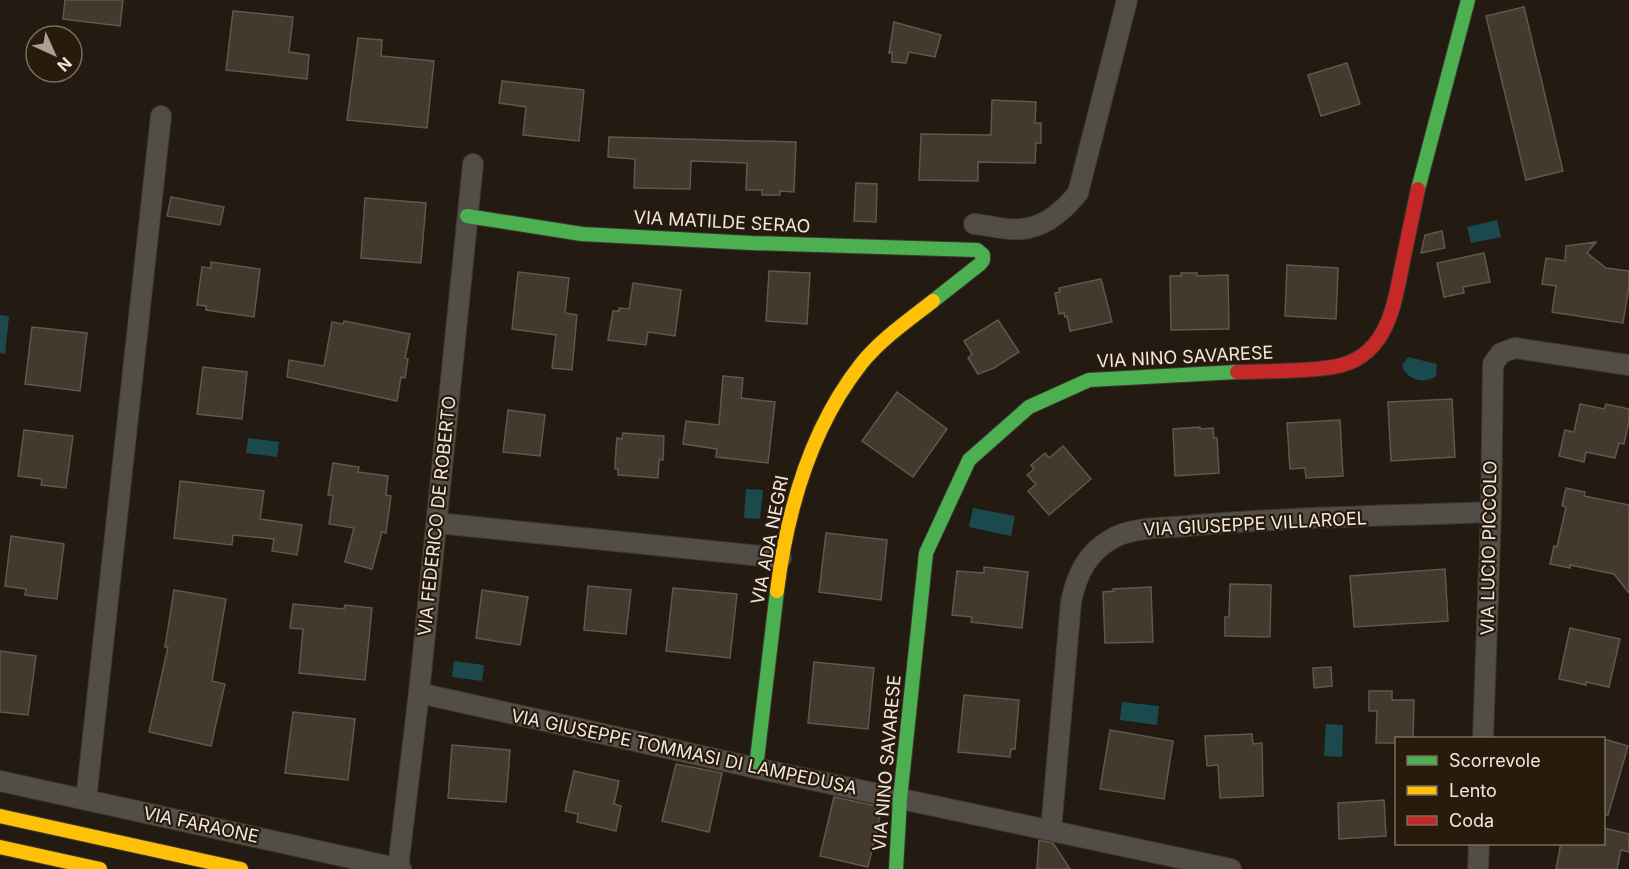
<svg xmlns="http://www.w3.org/2000/svg" width="1629" height="869" font-family="Inter,sans-serif">
<rect width="100%" height="100%" fill="#231b12"/>
<g fill="#1a4a4e">
<path d="M 1497,220 L 1501,237 L 1471,243 L 1467,227 Z"/>
<path d="M 0,315 L 9,316 L 5,354 L 0,353 Z"/>
<path d="M 1408,357 L 1437,364 L 1436,376 C 1423,385 1408,380 1402,366 Z"/>
<path d="M 248,438 L 279,442 L 277,457 L 246,453 Z"/>
<path d="M 746,489 L 763,490 L 760,519 L 744,518 Z"/>
<path d="M 973,508 L 1015,516 L 1011,536 L 969,527 Z"/>
<path d="M 454,661 L 484,665 L 482,681 L 452,677 Z"/>
<path d="M 1122,702 L 1159,706 L 1157,725 L 1120,720 Z"/>
<path d="M 1326,724 L 1343,725 L 1342,757 L 1324,756 Z"/>
</g>
<g fill="#43392c" stroke="#5f5850" stroke-width="1.5">
<path d="M 65,0 L 123,0 L 120,26 L 63,19 Z"/>
<path d="M 1524,7 L 1563,171 L 1526,180 L 1486,16 Z"/>
<path d="M 233,11 L 293,17 L 289,52 L 309,55 L 307,79 L 226,70 Z"/>
<path d="M 894,22 L 941,35 L 935,57 L 909,52 L 906,63 L 892,62 L 892,52 L 889,53 Z"/>
<path d="M 358,38 L 382,40 L 381,56 L 434,61 L 427,128 L 347,120 Z"/>
<path d="M 1347,63 L 1360,104 L 1321,116 L 1308,75 Z"/>
<path d="M 502,81 L 584,90 L 579,141 L 523,135 L 526,107 L 499,103 Z"/>
<path d="M 992,100 L 1036,102 L 1035,123 L 1041,123 L 1041,143 L 1036,143 L 1035,163 L 978,162 L 978,181 L 919,180 L 921,134 L 991,135 Z"/>
<path d="M 609,137 L 796,142 L 794,192 L 780,191 L 780,195 L 762,195 L 762,190 L 746,190 L 747,163 L 691,161 L 690,189 L 634,188 L 635,159 L 608,157 Z"/>
<path d="M 856,183 L 877,184 L 876,222 L 854,221 Z"/>
<path d="M 171,197 L 224,207 L 220,225 L 167,216 Z"/>
<path d="M 365,198 L 426,203 L 421,263 L 361,258 Z"/>
<path d="M 1442,231 L 1445,248 L 1421,253 L 1425,235 Z"/>
<path d="M 1596,242 L 1587,253 L 1606,268 L 1629,271 L 1629,286 L 1623,323 L 1552,312 L 1556,286 L 1542,284 L 1546,258 L 1565,261 L 1566,246 Z"/>
<path d="M 1484,253 L 1490,282 L 1463,287 L 1464,293 L 1444,297 L 1437,263 Z"/>
<path d="M 211,262 L 260,269 L 254,317 L 206,310 L 206,306 L 197,305 L 202,267 L 211,268 Z"/>
<path d="M 1287,265 L 1338,268 L 1336,319 L 1285,316 Z"/>
<path d="M 769,271 L 810,273 L 807,324 L 766,321 Z"/>
<path d="M 518,272 L 569,278 L 565,313 L 577,315 L 572,370 L 552,368 L 556,335 L 512,329 Z"/>
<path d="M 1181,273 L 1197,273 L 1197,276 L 1228,275 L 1229,329 L 1171,330 L 1170,276 L 1181,276 Z"/>
<path d="M 1101,279 L 1112,322 L 1070,331 L 1067,316 L 1065,317 L 1064,313 L 1059,314 L 1055,293 L 1060,292 L 1059,288 Z"/>
<path d="M 633,283 L 681,290 L 675,336 L 648,332 L 646,345 L 608,340 L 613,311 L 619,311 L 619,308 L 629,309 Z"/>
<path d="M 998,320 L 1019,352 L 994,368 L 978,374 L 968,358 L 972,354 L 964,341 Z"/>
<path d="M 344,321 L 410,334 L 405,358 L 408,359 L 405,378 L 401,377 L 397,401 L 287,377 L 289,360 L 324,366 L 332,322 L 343,324 Z"/>
<path d="M 32,327 L 87,333 L 80,391 L 25,384 Z"/>
<path d="M 203,367 L 247,372 L 242,419 L 197,414 Z"/>
<path d="M 723,376 L 743,378 L 741,398 L 775,402 L 768,463 L 716,457 L 717,449 L 683,444 L 686,421 L 719,425 Z"/>
<path d="M 897,392 L 947,429 L 913,477 L 862,441 Z"/>
<path d="M 1452,399 L 1455,457 L 1391,461 L 1388,402 Z"/>
<path d="M 1580,404 L 1604,409 L 1606,404 L 1629,409 L 1629,421 L 1624,444 L 1619,443 L 1615,458 L 1586,452 L 1584,462 L 1559,456 L 1565,430 L 1574,432 Z"/>
<path d="M 508,410 L 545,415 L 540,456 L 503,452 Z"/>
<path d="M 1340,420 L 1343,476 L 1306,478 L 1305,468 L 1290,469 L 1287,423 Z"/>
<path d="M 1200,427 L 1200,429 L 1213,428 L 1214,438 L 1217,438 L 1219,473 L 1175,476 L 1173,429 Z"/>
<path d="M 24,430 L 73,436 L 66,488 L 41,485 L 42,479 L 18,476 Z"/>
<path d="M 623,433 L 664,436 L 663,460 L 659,460 L 658,478 L 618,475 L 618,469 L 615,469 L 616,449 L 617,438 L 622,439 Z"/>
<path d="M 1063,446 L 1091,479 L 1049,515 L 1028,491 L 1036,484 L 1027,475 L 1034,469 L 1031,465 L 1045,453 L 1049,458 Z"/>
<path d="M 333,463 L 359,467 L 358,472 L 388,476 L 386,495 L 391,496 L 386,533 L 382,532 L 372,569 L 345,562 L 354,528 L 329,524 L 333,496 L 328,495 Z"/>
<path d="M 180,481 L 264,491 L 260,519 L 302,525 L 297,555 L 272,551 L 274,539 L 233,535 L 232,545 L 174,538 Z"/>
<path d="M 1566,488 L 1585,492 L 1584,496 L 1629,505 L 1629,593 L 1614,574 L 1570,565 L 1570,568 L 1550,564 L 1554,546 L 1557,547 L 1566,507 L 1562,506 Z"/>
<path d="M 826,533 L 887,540 L 881,600 L 819,592 Z"/>
<path d="M 11,536 L 64,544 L 57,599 L 25,595 L 26,589 L 5,586 Z"/>
<path d="M 984,567 L 1028,572 L 1022,628 L 971,622 L 972,617 L 952,615 L 957,571 L 984,573 Z"/>
<path d="M 1445,569 L 1448,621 L 1354,627 L 1350,576 Z"/>
<path d="M 1230,584 L 1271,585 L 1270,637 L 1225,636 L 1225,617 L 1229,617 Z"/>
<path d="M 588,586 L 631,590 L 626,634 L 584,630 Z"/>
<path d="M 1151,587 L 1153,642 L 1105,643 L 1103,592 L 1114,591 L 1113,589 Z"/>
<path d="M 673,588 L 737,594 L 730,658 L 666,651 Z"/>
<path d="M 174,590 L 226,599 L 212,681 L 225,684 L 211,746 L 149,732 L 168,647 L 165,647 Z"/>
<path d="M 482,590 L 528,597 L 520,645 L 476,638 Z"/>
<path d="M 293,604 L 344,609 L 345,605 L 372,608 L 365,680 L 299,673 L 303,629 L 290,628 Z"/>
<path d="M 1570,628 L 1620,639 L 1609,687 L 1586,682 L 1586,685 L 1559,679 Z"/>
<path d="M 0,651 L 36,656 L 28,715 L 0,712 Z"/>
<path d="M 814,662 L 874,668 L 868,729 L 808,723 Z"/>
<path d="M 1331,667 L 1332,686 L 1314,688 L 1313,668 Z"/>
<path d="M 1369,691 L 1392,691 L 1392,700 L 1414,700 L 1413,738 L 1396,738 L 1396,743 L 1376,743 L 1377,711 L 1369,711 Z"/>
<path d="M 964,695 L 1019,700 L 1015,749 L 1011,749 L 1010,757 L 958,752 Z"/>
<path d="M 293,712 L 355,719 L 348,780 L 285,773 Z"/>
<path d="M 1110,730 L 1173,741 L 1164,799 L 1100,789 Z"/>
<path d="M 1252,734 L 1253,744 L 1262,743 L 1263,796 L 1220,798 L 1218,765 L 1207,766 L 1205,736 Z"/>
<path d="M 1604,739 L 1628,746 L 1608,815 L 1604,815 Z"/>
<path d="M 452,745 L 510,750 L 506,802 L 448,798 Z"/>
<path d="M 676,764 L 722,773 L 709,832 L 662,821 Z"/>
<path d="M 574,771 L 619,781 L 614,804 L 621,806 L 616,831 L 577,822 L 578,814 L 565,811 Z"/>
<path d="M 834,797 L 882,807 L 868,867 L 820,856 Z"/>
<path d="M 1384,800 L 1386,836 L 1339,839 L 1338,803 Z"/>
<path d="M 1604,828 L 1629,834 L 1629,852 L 1621,850 L 1617,869 L 1556,869 L 1561,843 L 1604,843 Z"/>
<path d="M 1039,840 L 1053,843 L 1070,869 L 1037,869 Z"/>
</g>
<g fill="none" stroke-linecap="round" stroke-linejoin="round">
<g stroke="#3d3731" stroke-width="22">
<g id="street">
<path d="M 974,224 C 989,225 1007,231 1022,229 C 1045,227 1065,209 1078,193 L 1127,0"/>
<path d="M 437,523 L 781,558"/>
<path d="M 419,693 L 756,768 L 1231,869"/>
<path d="M 1483,738 L 1491,512 L 1493,364 L 1501,353 L 1515,348 L 1629,365"/>
<path d="M 0,781 L 401,869"/>
<path d="M 86,800 L 161,116"/>
<path d="M 1051,830 L 1071,602 C 1077,573 1088,551 1115,537 C 1135,527 1164,528 1187,526 C 1287,517 1390,516 1491,512"/>
<path d="M 398,868 L 419,693 L 473,164"/>
<path d="M 1478,869 L 1479,844"/>
</g>
</g>
<g stroke="#3d3731" stroke-width="16">
<g id="fast">
<path d="M 1418,189 L 1468,0"/>
<path d="M 467,216 L 582,234 L 751,243 L 977,250 L 983,255 L 983,260 L 980,264 L 933,301"/>
<path d="M 756,768 L 777,591"/>
<path d="M 896,869 L 900,799 L 926,553 L 969,460 L 1029,407 L 1089,380 L 1237,372"/>
</g>
</g>
<g stroke="#3d3731" stroke-width="16">
<g id="slow">
<path d="M 777,591 C 787,511 810,429 861,364 C 881,339 909,320 933,301"/>
<path d="M 0,816 L 241,869"/>
<path d="M 0,847 L 100,869"/>
</g>
</g>
<g stroke="#3d3731" stroke-width="16">
<path id="jam" d="M 1237,372 C 1268,371 1302,372 1333,367 C 1388,358 1394,305 1403,261 C 1408,237 1413,213 1418,189"/>
</g>
<use href="#street" stroke="#534d48" stroke-width="20"/>
<use href="#fast" stroke="#4caf50" stroke-width="14"/>
<use href="#slow" stroke="#ffc107" stroke-width="14"/>
<use href="#jam" stroke="#c62828" stroke-width="14"/>
</g>
<g text-anchor="middle" stroke-width="4.5" stroke-linejoin="round" paint-order="stroke">
<g font-size="18" fill="#f1e7de" stroke="#291b0c">
<text transform="translate(722 222) rotate(3)" y="6">VIA MATILDE SERAO</text>
<text transform="translate(1185 357) rotate(-3)" y="6">VIA NINO SAVARESE</text>
<text transform="translate(437 516) rotate(-84)" y="6">VIA FEDERICO DE ROBERTO</text>
<text transform="translate(1255 524) rotate(-3)" y="6">VIA GIUSEPPE VILLAROEL</text>
<text transform="translate(770 540) rotate(-79)" y="6">VIA ADA NEGRI</text>
<text transform="translate(1489 548) rotate(-89)" y="6">VIA LUCIO PICCOLO</text>
<text transform="translate(684 752) rotate(12)" y="6">VIA GIUSEPPE TOMMASI DI LAMPEDUSA</text>
<text transform="translate(887 763) rotate(-85)" y="6">VIA NINO SAVARESE</text>
<text transform="translate(201 825) rotate(12)" y="6">VIA FARAONE</text>
</g>
</g>
<rect x="1395" y="737" width="210" height="108" fill="#291b0c" stroke="#796d60" stroke-width="1.5"/>
<rect x="1407" y="756" width="30" height="9" fill="#4caf50" stroke="#796d60" stroke-width="1.5"/>
<text x="1449" y="767" font-size="18" fill="#f1e7de">Scorrevole</text>
<rect x="1407" y="786" width="30" height="9" fill="#ffc107" stroke="#796d60" stroke-width="1.5"/>
<text x="1449" y="797" font-size="18" fill="#f1e7de">Lento</text>
<rect x="1407" y="816" width="30" height="9" fill="#c62828" stroke="#796d60" stroke-width="1.5"/>
<text x="1449" y="827" font-size="18" fill="#f1e7de">Coda</text>
<g transform="translate(54 54) rotate(135)"><circle r="28" fill="#291b0c" stroke="#796d60" stroke-width="1.5"/>
<path d="M0-4.5L10 22L0 15L-10 22Z" fill="#a9a097"/>
<text y="-9" font-size="16" font-weight="bold" text-anchor="middle" fill="#f1e7de">N</text>
</g>
</svg>
